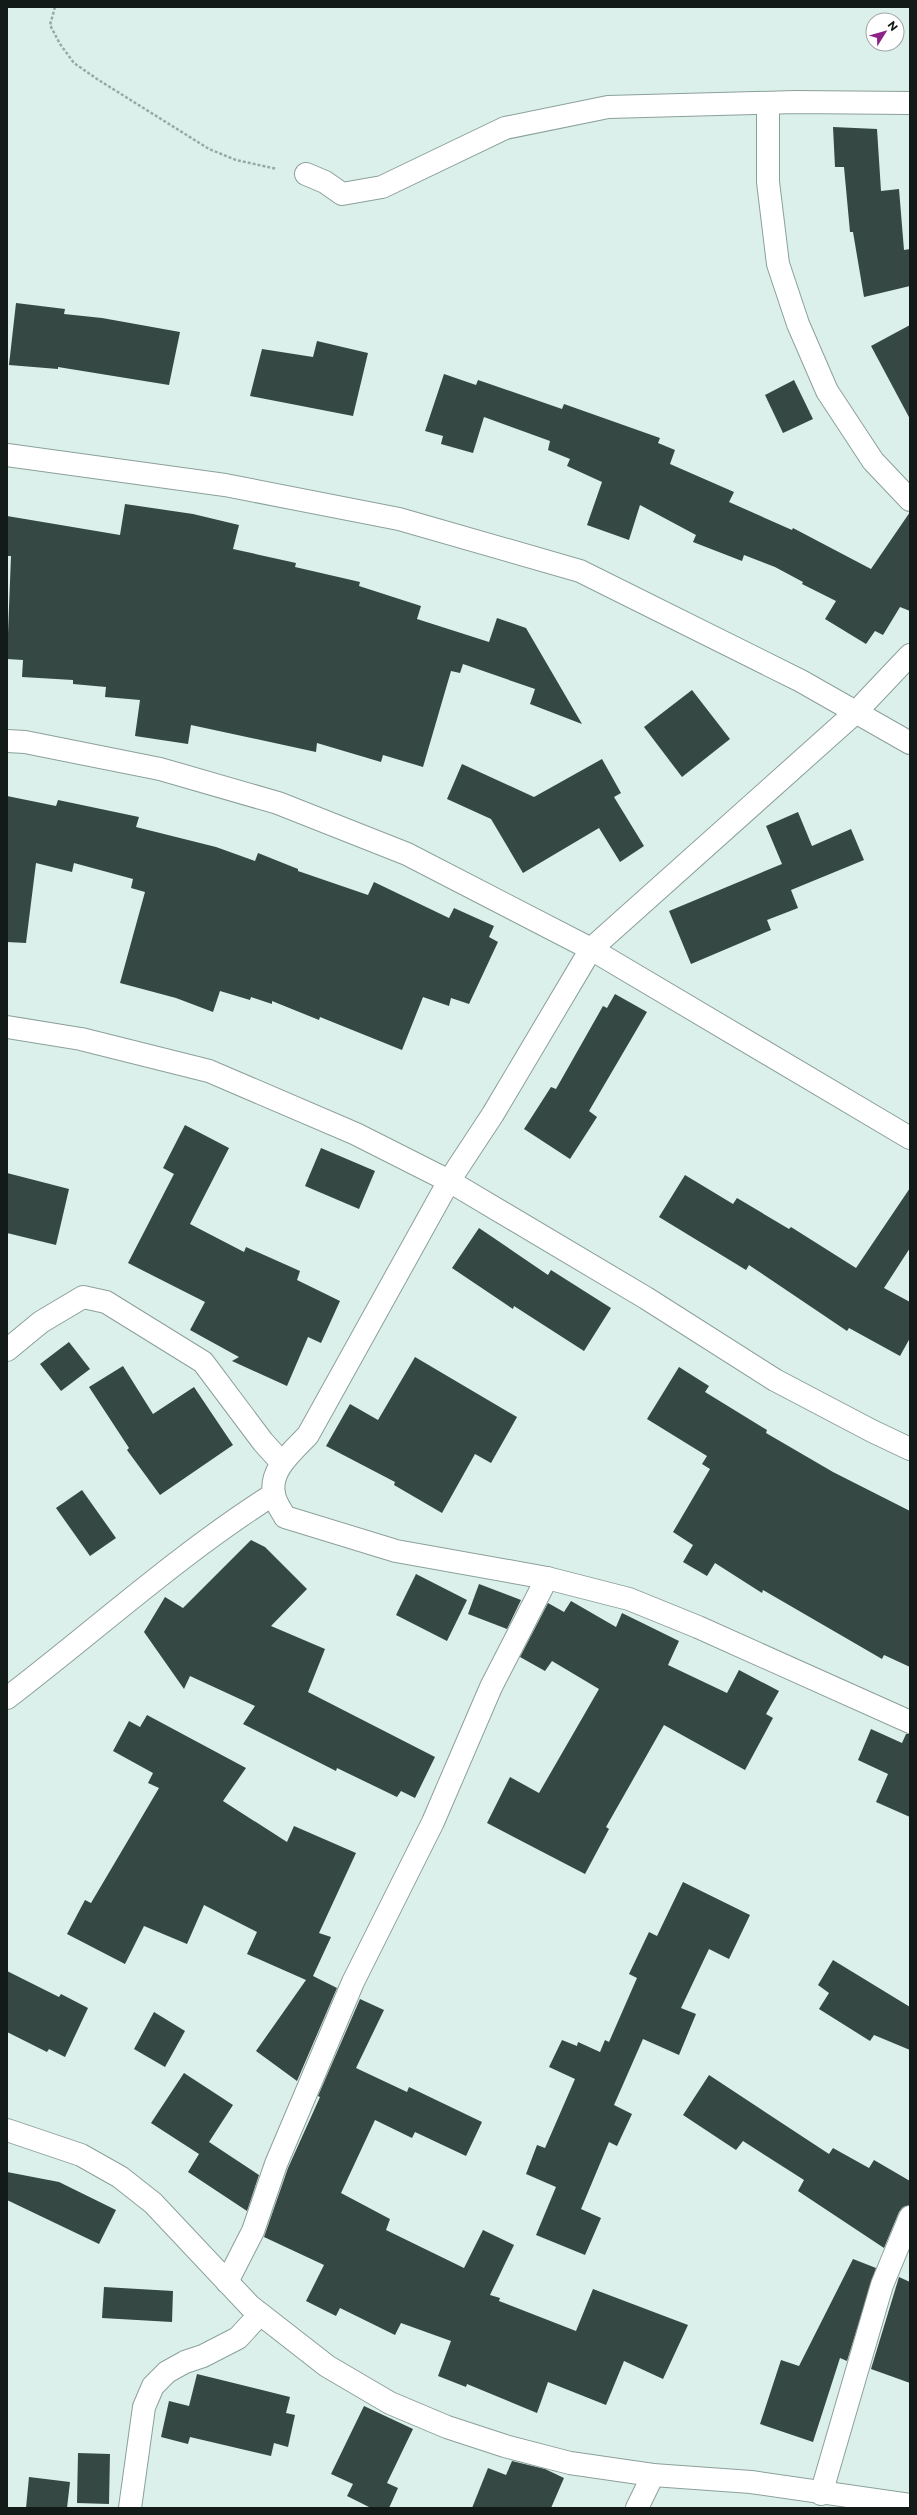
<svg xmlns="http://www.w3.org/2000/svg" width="917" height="2515" font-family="Montserrat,sans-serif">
<rect width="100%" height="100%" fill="#dbf0ea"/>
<g fill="#364843">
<path d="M 833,127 L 877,129 L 881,191 L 899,189 L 904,250 L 910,249 L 910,286 L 864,297 L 853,232 L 850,232 L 844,167 L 835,167 Z"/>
<path d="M 16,303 L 65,309 L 64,314 L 102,318 L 180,332 L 169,385 L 58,367 L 58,369 L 9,365 Z"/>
<path d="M 910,325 L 910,419 L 871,346 Z"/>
<path d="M 317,341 L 368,353 L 353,416 L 250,396 L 262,349 L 313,357 Z"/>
<path d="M 444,374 L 476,385 L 478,380 L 562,409 L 564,404 L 660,438 L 658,443 L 675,450 L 670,464 L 734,492 L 729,502 L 792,530 L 793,528 L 871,569 L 910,512 L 910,611 L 900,607 L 883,635 L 875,631 L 866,644 L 825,619 L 836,601 L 802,584 L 803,582 L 775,567 L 744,555 L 742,561 L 693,542 L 696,535 L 640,505 L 629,540 L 587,525 L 602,482 L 567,466 L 570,459 L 548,450 L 550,441 L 484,417 L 473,453 L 441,444 L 443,436 L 425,431 Z"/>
<path d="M 794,380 L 813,419 L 783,433 L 765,395 Z"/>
<path d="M 125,504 L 193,514 L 239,525 L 233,549 L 296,563 L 295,567 L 360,582 L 359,586 L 421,606 L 417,619 L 489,642 L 497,618 L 526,628 L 582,724 L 530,704 L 535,689 L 463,664 L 460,673 L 451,671 L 423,767 L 383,755 L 381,762 L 317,743 L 316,752 L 191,725 L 188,744 L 135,736 L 140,700 L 105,697 L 106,687 L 73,684 L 73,680 L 22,677 L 23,660 L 7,659 L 11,556 L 7,556 L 7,516 L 120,535 Z"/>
<path d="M 692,690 L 730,739 L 682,777 L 644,727 Z"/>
<path d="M 602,759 L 621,793 L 614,797 L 644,846 L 620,862 L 599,828 L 523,873 L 491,819 L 447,799 L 462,764 L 534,797 Z"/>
<path d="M 7,796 L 56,806 L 58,800 L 139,817 L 136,827 L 216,847 L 255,861 L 258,853 L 298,869 L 298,871 L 368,895 L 374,882 L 449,918 L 454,908 L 494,926 L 489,937 L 498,942 L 469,1004 L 451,998 L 449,1006 L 423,997 L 402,1050 L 320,1017 L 319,1020 L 272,1001 L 272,1004 L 251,997 L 250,1000 L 220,991 L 213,1012 L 176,998 L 120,983 L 145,892 L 131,888 L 133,879 L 74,863 L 72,872 L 36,863 L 26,943 L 7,942 Z"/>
<path d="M 798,812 L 812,846 L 851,829 L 864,860 L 791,890 L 798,908 L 767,920 L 771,930 L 691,964 L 669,911 L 782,864 L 766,826 Z"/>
<path d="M 615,994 L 647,1012 L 589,1111 L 597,1117 L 570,1159 L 524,1129 L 551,1087 L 556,1089 L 603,1006 L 607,1008 Z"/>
<path d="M 185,1125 L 229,1148 L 190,1224 L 244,1252 L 246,1247 L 300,1271 L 297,1280 L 340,1301 L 321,1343 L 308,1337 L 287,1386 L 232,1361 L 239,1357 L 190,1330 L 205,1302 L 128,1263 L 174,1174 L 163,1168 Z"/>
<path d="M 321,1148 L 375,1171 L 359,1209 L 305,1186 Z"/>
<path d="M 7,1173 L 69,1189 L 56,1245 L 7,1233 Z"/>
<path d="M 685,1175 L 733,1204 L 737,1198 L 789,1229 L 791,1227 L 856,1268 L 910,1188 L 910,1248 L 884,1288 L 910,1302 L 910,1338 L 900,1356 L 849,1328 L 847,1331 L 749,1265 L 746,1270 L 659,1217 Z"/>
<path d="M 479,1228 L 548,1275 L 551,1270 L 611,1308 L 584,1351 L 514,1306 L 513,1309 L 452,1268 Z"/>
<path d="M 69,1342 L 90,1369 L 61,1391 L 40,1364 Z"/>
<path d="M 415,1357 L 517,1417 L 491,1463 L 475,1454 L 442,1513 L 394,1485 L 395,1482 L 326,1446 L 350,1404 L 378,1420 Z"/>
<path d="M 123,1366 L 153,1414 L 194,1387 L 233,1445 L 160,1495 L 127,1450 L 129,1448 L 89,1387 Z"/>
<path d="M 679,1367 L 709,1386 L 705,1392 L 767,1430 L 766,1433 L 833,1472 L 910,1511 L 910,1667 L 884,1655 L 882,1659 L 763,1590 L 762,1593 L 715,1563 L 707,1576 L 683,1562 L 693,1545 L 673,1532 L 710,1469 L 702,1464 L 707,1456 L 647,1419 Z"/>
<path d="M 82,1490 L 116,1538 L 90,1556 L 56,1508 Z"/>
<path d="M 251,1540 L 265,1547 L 307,1589 L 271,1626 L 325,1649 L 308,1692 L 435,1757 L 415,1798 L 401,1791 L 397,1797 L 337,1768 L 336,1771 L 243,1724 L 255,1706 L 190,1676 L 184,1689 L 144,1632 L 165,1597 L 183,1608 Z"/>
<path d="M 416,1574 L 467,1600 L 447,1641 L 396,1615 Z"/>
<path d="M 479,1584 L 521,1600 L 507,1629 L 468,1614 Z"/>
<path d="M 571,1601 L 616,1627 L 622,1613 L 679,1641 L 668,1665 L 727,1693 L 739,1670 L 779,1691 L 766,1714 L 773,1718 L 745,1770 L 664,1725 L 606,1827 L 609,1829 L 585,1874 L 487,1823 L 510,1777 L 539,1793 L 599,1689 L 552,1661 L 545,1671 L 520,1657 L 548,1603 L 564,1612 Z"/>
<path d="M 147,1715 L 246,1768 L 223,1801 L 287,1842 L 294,1826 L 356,1853 L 319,1933 L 331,1937 L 313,1976 L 337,1988 L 297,2081 L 256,2051 L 306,1980 L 247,1954 L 257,1932 L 204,1905 L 187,1944 L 144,1926 L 125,1964 L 67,1934 L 85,1900 L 91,1903 L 159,1788 L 148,1783 L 153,1773 L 113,1751 L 129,1721 L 140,1727 Z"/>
<path d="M 871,1729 L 902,1743 L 906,1734 L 910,1734 L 910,1817 L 876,1802 L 888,1774 L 858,1760 Z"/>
<path d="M 683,1882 L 750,1915 L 729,1959 L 709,1949 L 681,2008 L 696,2014 L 679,2055 L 643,2039 L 614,2105 L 632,2114 L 617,2146 L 609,2142 L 581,2209 L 601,2218 L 585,2255 L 536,2235 L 556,2187 L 526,2174 L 537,2145 L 545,2148 L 575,2079 L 549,2067 L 562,2040 L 577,2046 L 578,2042 L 600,2052 L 605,2040 L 609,2042 L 637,1978 L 629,1974 L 649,1932 L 657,1936 Z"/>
<path d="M 833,1960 L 910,2007 L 910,2050 L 874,2035 L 870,2041 L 819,2009 L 829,1993 L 818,1985 Z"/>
<path d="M 7,1971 L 59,1997 L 61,1994 L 88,2008 L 65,2057 L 49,2049 L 47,2052 L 7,2032 Z"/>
<path d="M 360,1999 L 384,2010 L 356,2068 L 407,2092 L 409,2087 L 482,2122 L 466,2156 L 415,2132 L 412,2138 L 375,2120 L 341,2193 L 390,2219 L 386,2230 L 464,2268 L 483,2230 L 514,2245 L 490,2295 L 500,2298 L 499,2301 L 576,2331 L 593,2289 L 688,2325 L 663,2379 L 624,2361 L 606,2405 L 548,2382 L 537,2413 L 467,2384 L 466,2387 L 438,2376 L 451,2341 L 401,2323 L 395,2335 L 340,2308 L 336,2316 L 306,2301 L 324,2265 L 264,2237 L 288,2168 L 320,2097 L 318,2096 Z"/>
<path d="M 154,2012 L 185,2031 L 165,2067 L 134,2049 Z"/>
<path d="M 184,2073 L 233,2105 L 209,2142 L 259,2175 L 247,2211 L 188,2172 L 199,2154 L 151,2123 Z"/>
<path d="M 709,2075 L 829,2154 L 833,2148 L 869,2168 L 874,2160 L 910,2181 L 910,2205 L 903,2207 L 899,2212 L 884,2248 L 798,2191 L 804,2180 L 743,2141 L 736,2150 L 683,2115 Z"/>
<path d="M 7,2172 L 59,2182 L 116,2210 L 99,2244 L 7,2200 Z"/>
<path d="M 853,2259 L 876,2268 L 847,2361 L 840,2358 L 813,2442 L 760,2424 L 781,2360 L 799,2366 Z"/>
<path d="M 899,2277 L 910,2282 L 910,2383 L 871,2369 Z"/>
<path d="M 104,2287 L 173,2291 L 172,2322 L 102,2318 Z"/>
<path d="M 197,2374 L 290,2397 L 286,2413 L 295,2415 L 288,2447 L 274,2443 L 271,2456 L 190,2437 L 188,2444 L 161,2437 L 169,2401 L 189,2406 Z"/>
<path d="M 364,2406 L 413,2429 L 387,2483 L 398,2488 L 389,2508 L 371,2508 L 347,2496 L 353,2484 L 331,2474 Z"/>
<path d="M 78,2453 L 110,2454 L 109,2504 L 77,2503 Z"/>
<path d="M 512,2461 L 545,2469 L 564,2478 L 551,2508 L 472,2508 L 488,2468 L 506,2475 Z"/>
<path d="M 29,2477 L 70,2482 L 67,2508 L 26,2508 Z"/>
</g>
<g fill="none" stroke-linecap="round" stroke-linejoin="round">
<g stroke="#8ca09a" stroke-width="24">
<g id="street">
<path d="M 768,103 L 768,182 L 778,264 L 798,324 L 827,391 L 873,461 L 910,500"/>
<path d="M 306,174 L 325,182 L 342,194 L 382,187 L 505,128 L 608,107 L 795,102 L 910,103"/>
<path d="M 7,455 L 225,485 L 399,519 L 580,571 L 801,681 L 910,743"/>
<path d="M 910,655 L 856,712 L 591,949 L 493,1114 L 449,1181 L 308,1435 C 293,1451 269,1470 274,1494 C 275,1502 281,1510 285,1517 L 396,1551 L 547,1578 L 629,1599 L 698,1627 L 910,1722"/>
<path d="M 7,741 L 25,742 L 160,769 L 278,803 L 407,854 L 591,949 L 910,1138"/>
<path d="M 7,1027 L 81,1039 L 209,1071 L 356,1134 L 449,1181 L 646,1298 L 775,1380 L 872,1431 L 910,1449"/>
<path d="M 7,1350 L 41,1322 L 83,1297 L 106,1302 L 203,1362 L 263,1442 L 282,1463"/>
<path d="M 7,1698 C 96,1630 179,1554 274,1494"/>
<path d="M 7,2130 L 81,2155 L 120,2177 L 153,2203 L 250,2306 L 327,2366 L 390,2403 L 447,2427 L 505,2446 L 570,2463 L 653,2475 L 751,2482 L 910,2505"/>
<path d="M 227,2282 L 253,2231 L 276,2164 L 353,1982 L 433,1822 L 491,1687 L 547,1578"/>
<path d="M 821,2494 L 882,2285 L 910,2217"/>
<path d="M 130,2508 L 144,2407 L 153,2386 L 167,2372 L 185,2362 L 203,2356 L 238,2338 L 260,2314"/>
<path d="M 637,2508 L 653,2475"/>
</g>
</g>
<path stroke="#99aaa5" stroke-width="2.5" stroke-dasharray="3 2" stroke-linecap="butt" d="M 55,7 L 50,25 L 60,44 L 74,63 L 97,79 L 209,149 L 236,160 L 277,169"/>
<use href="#street" stroke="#fff" stroke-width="22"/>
</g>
<rect width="917" height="2515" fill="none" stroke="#131b19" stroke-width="16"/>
<g transform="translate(885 32) rotate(53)"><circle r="19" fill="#ffffff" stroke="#a1a4a3"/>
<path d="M0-3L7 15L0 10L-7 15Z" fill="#8c2388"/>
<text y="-6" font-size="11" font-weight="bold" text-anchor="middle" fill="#131b19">N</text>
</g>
</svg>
